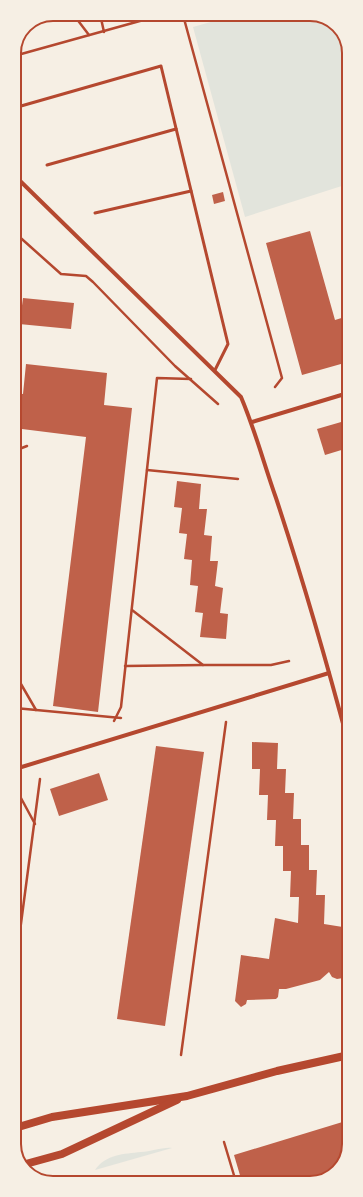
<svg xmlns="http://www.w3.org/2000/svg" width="363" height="1197" font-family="'Nunito Sans',sans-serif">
<rect width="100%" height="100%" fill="#f6efe4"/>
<g fill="#e2e4dc">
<path d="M 239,14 L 315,14 L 336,24 L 348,45 L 348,184 L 245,217 L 193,27 Z"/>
<path d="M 172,1148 L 95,1170 C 106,1154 124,1154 141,1152 C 151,1152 162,1147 172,1148 Z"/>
</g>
<g fill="#bf614a">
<path d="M 223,192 L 225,201 L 214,204 L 212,195 Z"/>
<path d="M 310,231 L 335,320 L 348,316 L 348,362 L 302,375 L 266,243 Z"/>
<path d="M 23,298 L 74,303 L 71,329 L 19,324 L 14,363 L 14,321 L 20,321 Z"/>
<path d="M 26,364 L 107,373 L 104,405 L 132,408 L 98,712 L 53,706 L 86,437 L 14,428 L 14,393 L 23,394 Z"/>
<path d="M 348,420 L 348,448 L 325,455 L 317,429 Z"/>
<path d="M 177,481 L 201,484 L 199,509 L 207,509 L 204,535 L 212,536 L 210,561 L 218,561 L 215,586 L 223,588 L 220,613 L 228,614 L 226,639 L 200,637 L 203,613 L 195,612 L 198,586 L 190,585 L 192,560 L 184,559 L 187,534 L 179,533 L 182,508 L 174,507 Z"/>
<path d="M 252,742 L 278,743 L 277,769 L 286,769 L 285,793 L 294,793 L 293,819 L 301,819 L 301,845 L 309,845 L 309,870 L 317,870 L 316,895 L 325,895 L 324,924 L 349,928 L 349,961 L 347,973 L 343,978 L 337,979 L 332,977 L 329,972 L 320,980 L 286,989 L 279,989 L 278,997 L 276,999 L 247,1000 L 246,1004 L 241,1007 L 235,1001 L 241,955 L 269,959 L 275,918 L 298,923 L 299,897 L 290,897 L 291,871 L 283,871 L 283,846 L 275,846 L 276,820 L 267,820 L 268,795 L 259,795 L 260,769 L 252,769 Z"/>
<path d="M 156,746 L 204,752 L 165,1026 L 117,1019 Z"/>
<path d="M 99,773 L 108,800 L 59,816 L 50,789 Z"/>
<path d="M 349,1120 L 349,1144 L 341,1168 L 318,1182 L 242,1182 L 234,1155 Z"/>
</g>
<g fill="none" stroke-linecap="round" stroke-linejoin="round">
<g stroke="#b5482f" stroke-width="2.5">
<path d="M 73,14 L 89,35"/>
<path d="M 100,14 L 104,32"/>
<path d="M 14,56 L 165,14 L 183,15 L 282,378 L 275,387"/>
<path d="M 14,232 L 61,274 L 86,276 L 93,282 L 175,366 L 218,404"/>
<path d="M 14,451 L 27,446"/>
<path d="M 147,470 L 238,479"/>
<path d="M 132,610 L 203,665 L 271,665 L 289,661"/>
<path d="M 125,666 L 203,665"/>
<path d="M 14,672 L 36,710"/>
<path d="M 15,708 L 121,718"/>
<path d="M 114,721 L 121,707 L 157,378 L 191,379"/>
<path d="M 15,787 L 35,824"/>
<path d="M 15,969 L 40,779"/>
<path d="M 181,1055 L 226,722"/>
<path d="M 224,1142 L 236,1182"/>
<path d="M 93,1183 L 93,1181"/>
</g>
<g stroke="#b5482f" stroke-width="3">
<path d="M 14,108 L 161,66 L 228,344 L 215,370"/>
<path d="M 47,165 L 176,129"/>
<path d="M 95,213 L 191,191"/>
</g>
<g stroke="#b5482f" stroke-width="4">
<path d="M 14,175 L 241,397 C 255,430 264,464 276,498 C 303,580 327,663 349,746"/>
<path d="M 252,422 L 348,393"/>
<path d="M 15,769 L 329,673"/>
</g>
<g stroke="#b5482f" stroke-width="8">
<path d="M 15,1128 L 52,1117 L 187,1096 L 277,1071 L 349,1055"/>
<path d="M 22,1165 L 62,1154 L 177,1100"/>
</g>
</g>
<path d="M0 0H363V1197H0ZM53 21H310A32 32 0 0 1 342 53V1144A32 32 0 0 1 310 1176H53A32 32 0 0 1 21 1144V53A32 32 0 0 1 53 21Z" fill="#f6efe4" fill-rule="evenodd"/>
<path fill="none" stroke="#b5482f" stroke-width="2" d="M53 21H310A32 32 0 0 1 342 53V1144A32 32 0 0 1 310 1176H53A32 32 0 0 1 21 1144V53A32 32 0 0 1 53 21Z"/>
</svg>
